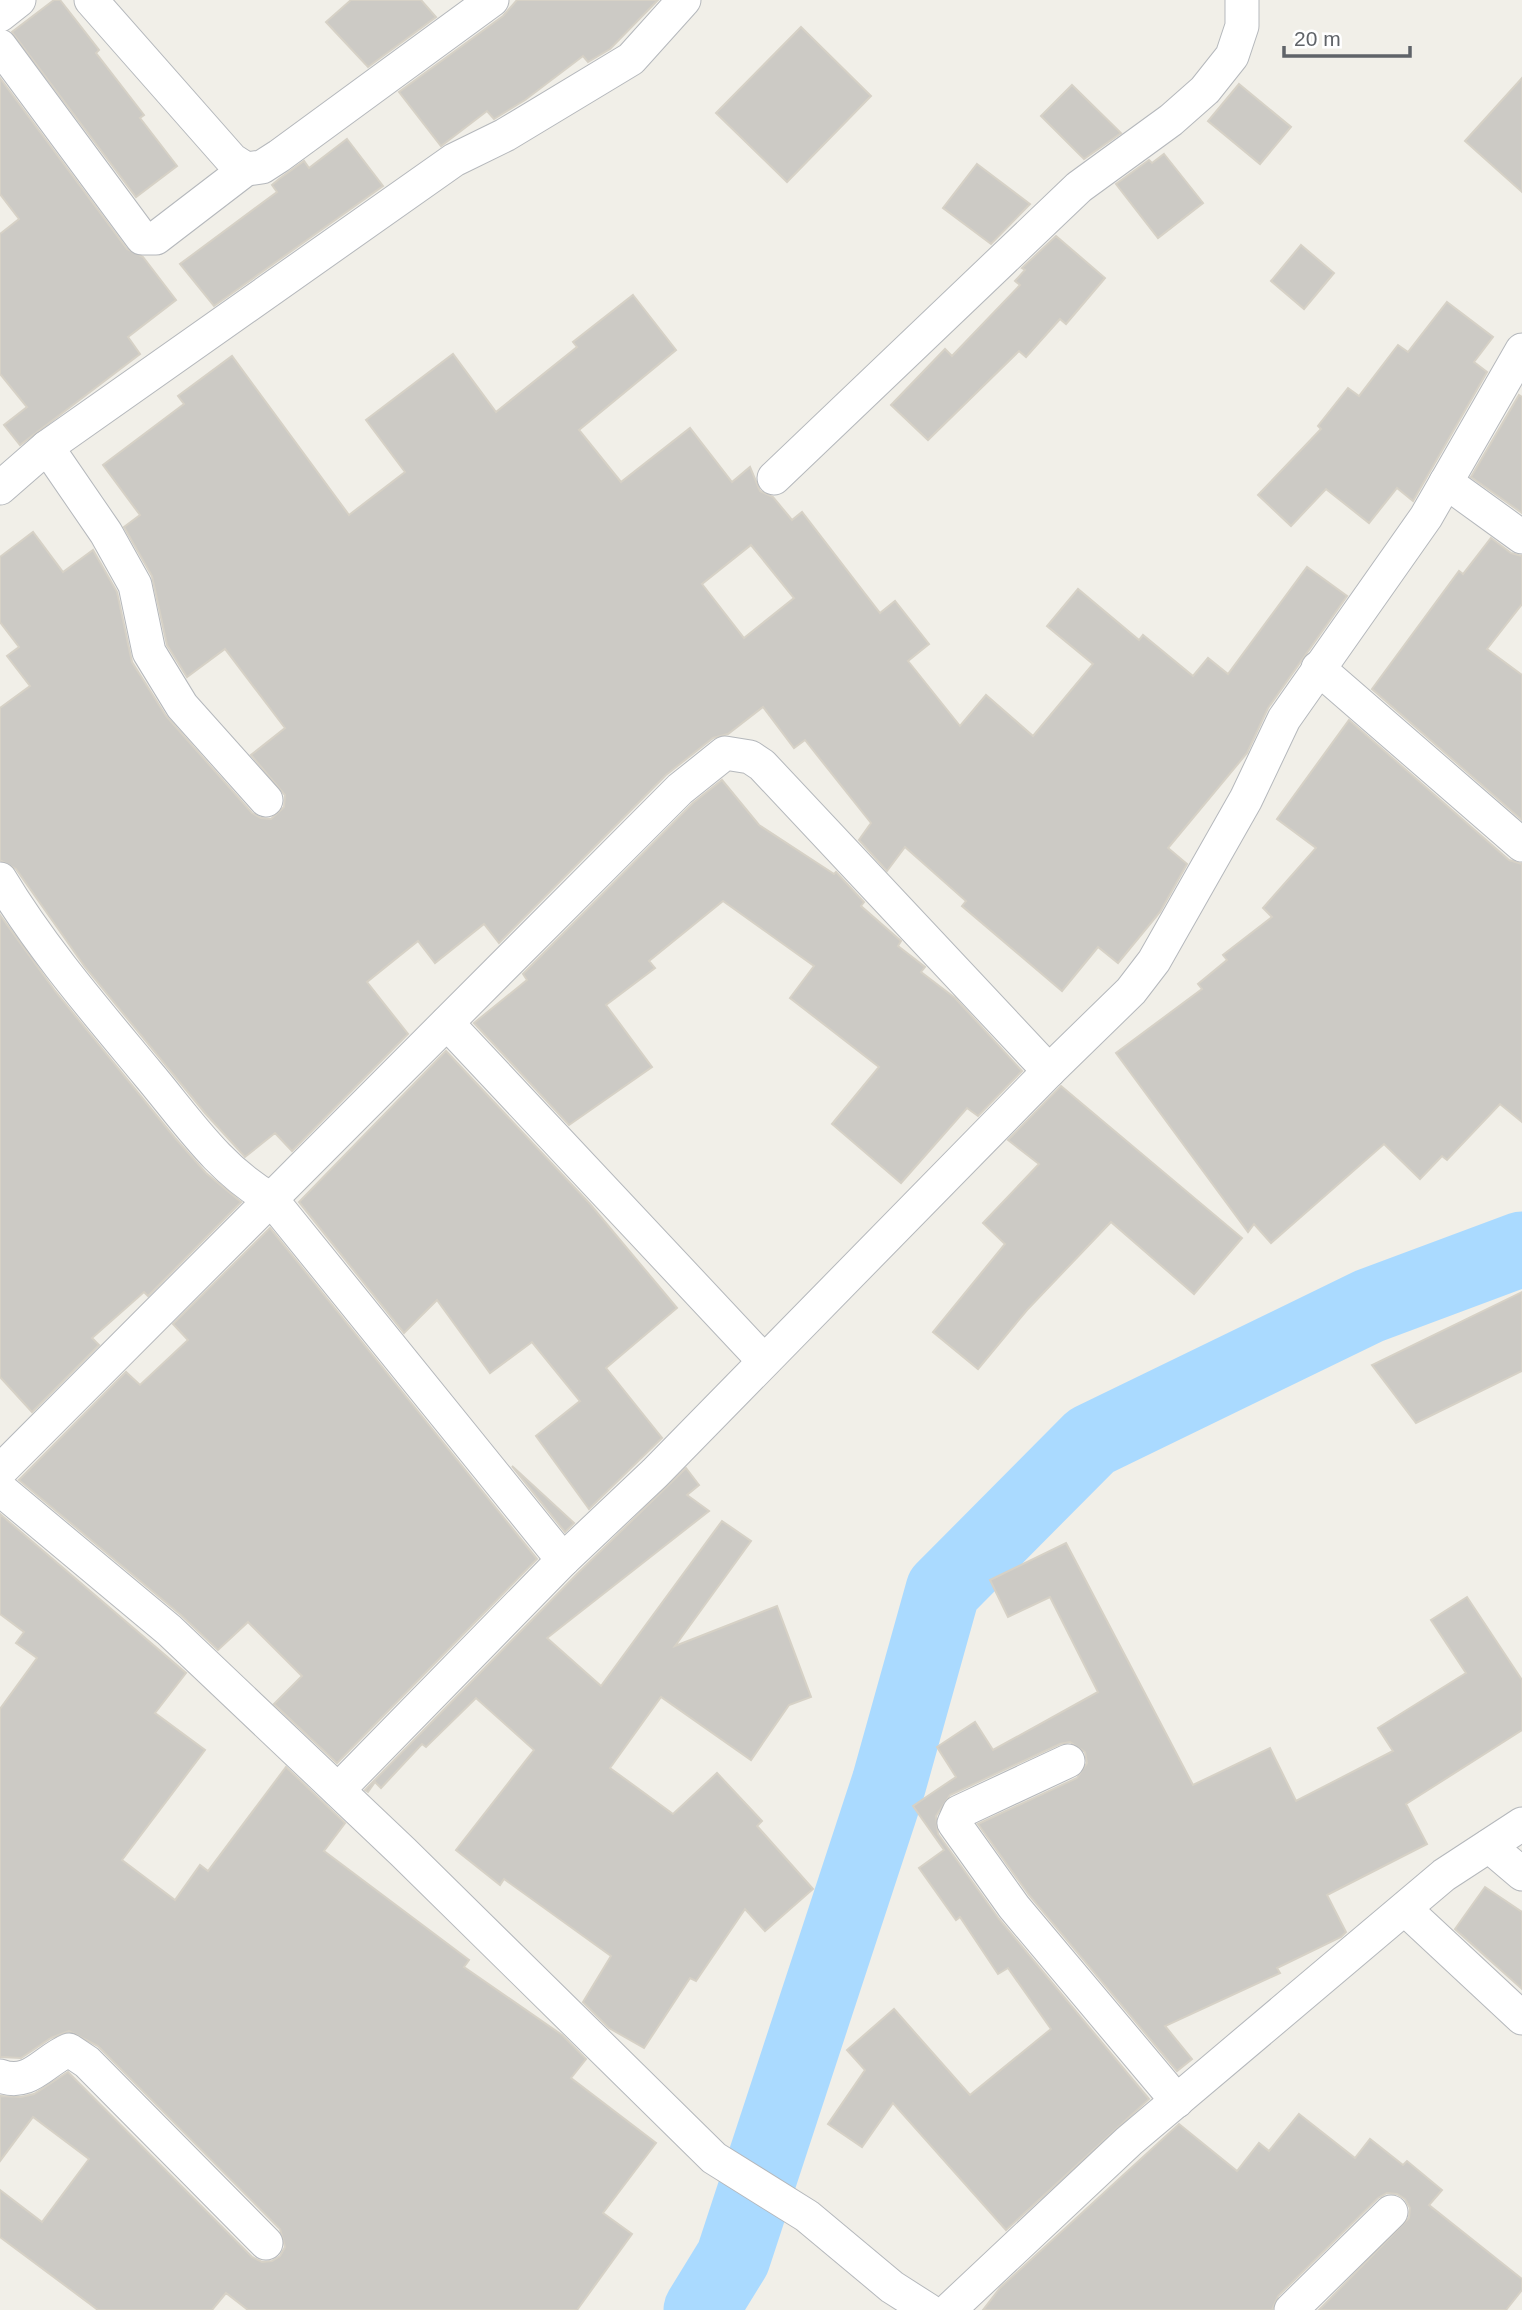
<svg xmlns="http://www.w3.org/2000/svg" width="1522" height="2310" font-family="Arial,sans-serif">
<rect width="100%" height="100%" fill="#f1efe8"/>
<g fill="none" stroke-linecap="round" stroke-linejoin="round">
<path stroke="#aadaff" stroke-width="75" d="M 701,2310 L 733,2258 L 889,1783 L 943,1590 L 1091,1441 L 1369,1306 L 1522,1249"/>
</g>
<g fill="#cccac5" stroke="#d6d1c6" stroke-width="2" fill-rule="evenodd">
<path d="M 54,0 L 60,0 L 99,50 L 96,53 L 144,115 L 140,118 L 177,166 L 136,197 L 12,32 Z"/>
<path d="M 351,0 L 421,0 L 436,17 L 368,67 L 326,22 Z"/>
<path d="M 517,0 L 658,0 L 610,49 L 588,62 L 583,56 L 525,100 L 494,119 L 487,111 L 441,146 L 399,92 L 503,16 Z"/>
<path d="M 801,27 L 871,96 L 787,182 L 716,113 Z"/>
<path d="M 0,78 L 127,249 L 143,257 L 176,300 L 128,337 L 140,354 L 20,445 L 4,425 L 27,407 L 0,374 L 0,234 L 19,219 L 0,194 Z"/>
<path d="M 1522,78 L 1522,192 L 1465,141 Z"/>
<path d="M 1239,84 L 1291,127 L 1260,164 L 1208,121 Z"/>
<path d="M 1072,85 L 1121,133 L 1084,159 L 1041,116 Z"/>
<path d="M 347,139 L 383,186 L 214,306 L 180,264 L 277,192 L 272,185 L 279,179 L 304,161 L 309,168 Z"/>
<path d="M 1164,154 L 1203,203 L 1158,238 L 1116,184 L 1149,160 L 1152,163 Z"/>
<path d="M 977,164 L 1030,204 L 991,244 L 943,208 Z"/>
<path d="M 1056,236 L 1105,278 L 1066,324 L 1060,319 L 1026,357 L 1019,351 L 928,440 L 891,405 L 945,349 L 952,356 L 1020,285 L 1015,281 L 1025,270 L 1022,268 Z"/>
<path d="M 1301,245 L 1334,273 L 1304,309 L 1271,281 Z"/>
<path d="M 633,295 L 676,350 L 579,430 L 621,482 L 690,428 L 732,482 L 750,467 L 760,491 L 773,497 L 792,520 L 802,512 L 880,613 L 895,601 L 929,644 L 908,661 L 960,726 L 986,695 L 1033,736 L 1093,664 L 1047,626 L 1078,589 L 1139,640 L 1143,635 L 1193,676 L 1208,658 L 1228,674 L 1307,567 L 1347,596 L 1268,708 L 1247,753 L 1168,848 L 1187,864 L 1160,912 L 1118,963 L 1098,947 L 1062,991 L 962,906 L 966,901 L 905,847 L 887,871 L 859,840 L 871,823 L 805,740 L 794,748 L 763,707 L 728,734 L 713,738 L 666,775 L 499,943 L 484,924 L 435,963 L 418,941 L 367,982 L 408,1034 L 292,1151 L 275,1133 L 245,1157 L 205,1113 L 85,967 L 16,869 L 0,860 L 0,708 L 30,686 L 7,656 L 19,647 L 0,622 L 0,557 L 33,532 L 63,572 L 93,550 L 117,592 L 132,662 L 166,716 L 252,813 L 261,818 L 271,819 L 284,807 L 285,795 L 251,755 L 285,728 L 225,649 L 187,677 L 167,645 L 152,576 L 124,527 L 140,515 L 103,465 L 184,404 L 178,396 L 232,356 L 349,515 L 405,472 L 366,420 L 453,354 L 496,412 L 577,347 L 573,342 ZM 751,545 L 794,598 L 744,638 L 702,584 Z"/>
<path d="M 1447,302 L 1493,337 L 1474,362 L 1487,372 L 1413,501 L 1397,488 L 1369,523 L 1326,489 L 1291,526 L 1258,495 L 1321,429 L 1318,426 L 1348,388 L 1359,396 L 1398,345 L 1408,352 Z"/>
<path d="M 1519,395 L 1522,397 L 1522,513 L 1471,477 Z"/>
<path d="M 1491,538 L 1511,553 L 1522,556 L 1522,604 L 1487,649 L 1522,675 L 1522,820 L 1372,689 L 1459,571 L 1463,574 Z"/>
<path d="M 1349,720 L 1509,860 L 1522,864 L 1522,1122 L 1500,1104 L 1447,1160 L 1442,1156 L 1420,1179 L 1384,1144 L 1271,1243 L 1254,1224 L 1248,1232 L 1116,1053 L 1202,989 L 1198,984 L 1227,960 L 1223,955 L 1272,917 L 1263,908 L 1316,848 L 1277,819 Z"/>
<path d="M 722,780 L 759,825 L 834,874 L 836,872 L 864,902 L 861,906 L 901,941 L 898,946 L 925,967 L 921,972 L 955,998 L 1022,1071 L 978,1116 L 967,1108 L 901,1183 L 832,1124 L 879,1067 L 790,998 L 814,966 L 723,901 L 649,961 L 655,968 L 606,1005 L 652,1067 L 569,1125 L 474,1023 L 527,980 L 523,974 L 693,803 Z"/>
<path d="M 0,915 L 55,991 L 175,1138 L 206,1173 L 241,1202 L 148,1296 L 144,1292 L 92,1338 L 99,1345 L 32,1412 L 0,1377 Z"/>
<path d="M 446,1051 L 590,1204 L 677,1308 L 606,1368 L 662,1438 L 589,1509 L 536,1436 L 580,1401 L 532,1342 L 490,1373 L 437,1300 L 404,1333 L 299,1202 Z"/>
<path d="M 1061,1086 L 1242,1238 L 1194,1294 L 1111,1222 L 1027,1310 L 978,1369 L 933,1332 L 1005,1244 L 983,1223 L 1039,1164 L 1008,1140 Z"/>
<path d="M 270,1228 L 537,1559 L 337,1763 L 274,1704 L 302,1676 L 248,1622 L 218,1650 L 181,1615 L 19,1480 L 126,1372 L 140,1385 L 188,1340 L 173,1324 Z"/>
<path d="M 1522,1292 L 1522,1371 L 1416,1423 L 1372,1365 Z"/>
<path d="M 512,1466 L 574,1523 L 565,1532 Z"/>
<path d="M 686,1468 L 699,1485 L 687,1495 L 709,1511 L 547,1638 L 601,1686 L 722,1521 L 751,1541 L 675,1646 L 777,1606 L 811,1697 L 789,1705 L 751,1760 L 661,1697 L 610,1768 L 673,1814 L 717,1773 L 762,1821 L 757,1826 L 813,1889 L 765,1931 L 745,1909 L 696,1981 L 690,1978 L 644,2048 L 609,2028 L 583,2002 L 611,1956 L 504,1879 L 500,1885 L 456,1850 L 534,1750 L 476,1698 L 426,1747 L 422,1744 L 381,1788 L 375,1782 L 368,1792 L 365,1790 L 577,1574 Z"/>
<path d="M 0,1514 L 186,1673 L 155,1713 L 205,1750 L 122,1860 L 175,1900 L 200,1865 L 208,1871 L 286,1767 L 345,1823 L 324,1851 L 469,1960 L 464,1967 L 562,2035 L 586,2059 L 571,2078 L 656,2143 L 603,2213 L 632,2234 L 577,2310 L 248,2310 L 226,2293 L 212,2310 L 98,2310 L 0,2237 L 0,2190 L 42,2222 L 89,2159 L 33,2117 L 0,2161 L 0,2096 L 21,2097 L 34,2094 L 68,2072 L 252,2257 L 262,2262 L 272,2261 L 280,2256 L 285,2247 L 280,2229 L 98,2046 L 69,2031 L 51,2038 L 21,2058 L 0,2057 L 0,1709 L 37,1658 L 16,1643 L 24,1632 L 0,1614 Z"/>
<path d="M 1066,1543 L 1193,1785 L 1270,1748 L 1296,1801 L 1393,1751 L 1378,1728 L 1466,1673 L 1431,1620 L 1467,1597 L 1522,1680 L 1522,1730 L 1406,1804 L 1427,1844 L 1327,1895 L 1346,1932 L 1341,1937 L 1277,1968 L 1280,1973 L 1165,2026 L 1192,2059 L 1177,2071 L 1029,1895 L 978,1824 L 1077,1778 L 1087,1763 L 1085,1752 L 1070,1742 L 1060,1744 L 950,1795 L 936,1816 L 938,1834 L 999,1919 L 1149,2099 L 1006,2230 L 893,2103 L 862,2147 L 828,2124 L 865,2070 L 847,2050 L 894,2009 L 970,2095 L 1051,2029 L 1008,1968 L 998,1974 L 960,1917 L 956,1920 L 919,1868 L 944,1850 L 913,1806 L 956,1777 L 937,1747 L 975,1722 L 993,1750 L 1098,1692 L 1050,1597 L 1008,1617 L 990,1580 Z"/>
<path d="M 1485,1887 L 1522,1912 L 1522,1989 L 1455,1929 Z"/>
<path d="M 1299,2114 L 1355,2158 L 1370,2139 L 1403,2165 L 1407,2161 L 1442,2190 L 1429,2205 L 1522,2279 L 1522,2290 L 1506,2310 L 1319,2310 L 1409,2218 L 1410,2208 L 1405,2199 L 1397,2194 L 1387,2193 L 1378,2198 L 1278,2296 L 1272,2310 L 983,2310 L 1000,2288 L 1179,2124 L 1237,2171 L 1259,2143 L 1269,2151 Z"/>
</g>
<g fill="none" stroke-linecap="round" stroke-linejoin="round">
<g stroke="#b5b8bc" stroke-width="35">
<g id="minor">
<path d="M 91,0 L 232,160 L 246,169 L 262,167 L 279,156 L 492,0"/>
<path d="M 0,15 L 19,0"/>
<path d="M 0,46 L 142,238 L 156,238 L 246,169"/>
<path d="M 47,447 L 106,533 L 135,585 L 149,652 L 182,706 L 266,800"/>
<path d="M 774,478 L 1079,187 L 1171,120 L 1205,90 L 1232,56 L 1242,26 L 1242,0"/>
<path d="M 1446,482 L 1522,537"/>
<path d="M 0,488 L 47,447 L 454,160 L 505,135 L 631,59 L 684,0"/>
<path d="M 1318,668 L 1522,845"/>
<path d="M 0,879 C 42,949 96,1011 148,1074 C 186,1119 219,1170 271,1199 L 563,1560"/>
<path d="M 447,1023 L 764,1361"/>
<path d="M 0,1471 L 680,789 L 725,753 L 750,757 L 762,765 L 1049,1071 L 1131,991 L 1154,961 L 1246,799 L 1284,719 L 1426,517 L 1522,350"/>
<path d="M 0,1489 L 169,1630 L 403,1852 L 714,2158 L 807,2216 L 892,2287 L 928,2310"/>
<path d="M 1068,1761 L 959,1812 L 954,1823 L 1014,1907 L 1177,2101"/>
<path d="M 338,1790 L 563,1560 L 655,1473 L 1049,1071"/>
<path d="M 1489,1846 L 1522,1874"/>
<path d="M 1405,1909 L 1522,2018"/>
<path d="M 0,2076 C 30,2087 43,2061 69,2050 L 87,2062 L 266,2243"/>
<path d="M 949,2310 L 1129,2141 L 1444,1875 L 1522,1824"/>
<path d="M 1291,2310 L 1391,2212"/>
</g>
</g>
<use href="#minor" stroke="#fff" stroke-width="33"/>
</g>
<path d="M1284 46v10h126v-10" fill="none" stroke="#5f6368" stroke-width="3.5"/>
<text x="1294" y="46" font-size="21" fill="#5f6368" stroke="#ffffff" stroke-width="5" paint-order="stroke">20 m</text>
</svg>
